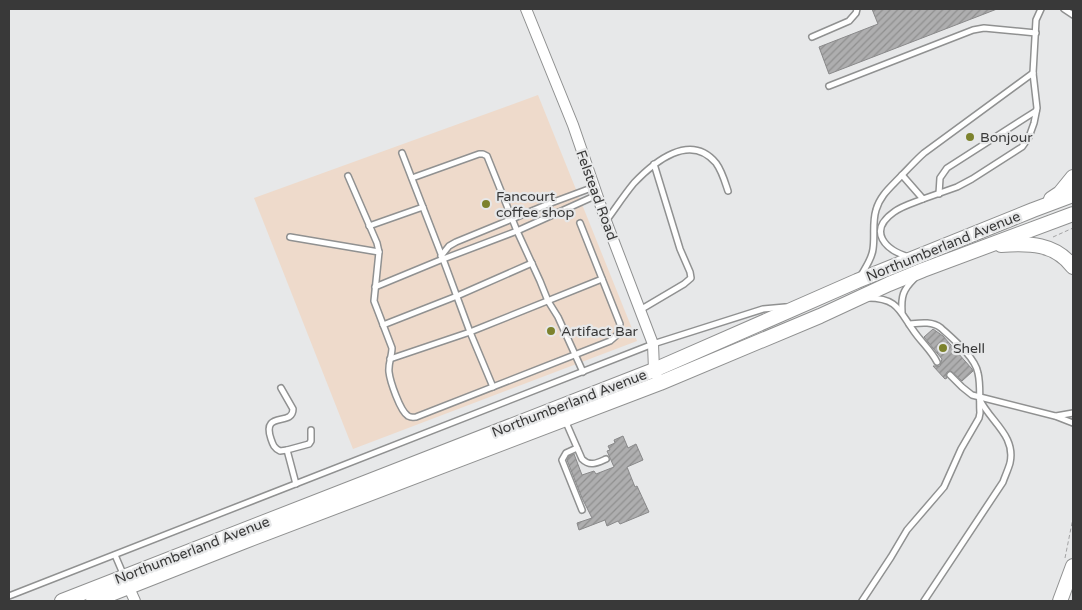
<svg xmlns="http://www.w3.org/2000/svg" width="1082" height="610" font-family="'Varela Round',sans-serif">
<defs>
<pattern id="building-hatch" width="6" height="6" patternUnits="userSpaceOnUse" patternTransform="scale(1.25)"><rect width="6" height="6" fill="#aeaeaf"/><path d="M-1 1l2-2M0 6l6-6M5 7l2-2" fill="none" stroke="#8f8f8f"/></pattern>
</defs>
<rect width="100%" height="100%" fill="#e7e8e9"/>
<path fill="#eedacb" d="M 538,95 L 637,341 L 353,449 L 254,198 Z"/>
<g fill="url(#building-hatch)" stroke="#89898a">
<path d="M 872,9 L 997,9 L 829,74 L 819,47 L 878,24 Z"/>
<path d="M 933,329 L 943,336 L 972,369 L 973,371 L 962,381 L 951,371 L 947,372 L 946,376 L 947,378 L 945,379 L 933,366 L 940,366 L 942,359 L 924,337 Z"/>
<path d="M 623,436 L 628,448 L 636,444 L 643,460 L 627,467 L 635,487 L 637,486 L 649,512 L 620,524 L 618,521 L 607,526 L 605,520 L 579,530 L 577,523 L 592,518 L 582,498 L 567,460 L 569,456 L 574,454 L 582,475 L 594,471 L 596,474 L 614,467 L 607,451 L 610,450 L 608,446 L 615,443 L 614,440 Z"/>
</g>
<g fill="none" stroke-linecap="round" stroke-linejoin="round">
<g stroke="#909191" stroke-width="8">
<g id="lane">
<path d="M 1064,9 L 1073,15"/>
<path d="M 812,37 L 849,21 L 856,13 L 857,9"/>
<path d="M 829,86 L 973,30 L 984,28 L 1036,33"/>
<path d="M 402,153 L 443,259 L 470,332 L 493,387"/>
<path d="M 902,175 L 923,199 L 957,187 L 972,179 L 1022,147 L 1029,137 L 1034,123 L 1037,108 L 1033,73 L 1036,20 L 1041,9"/>
<path d="M 348,176 L 377,243 L 379,252 L 374,301 L 392,348 C 392,356 388,364 389,372 C 390,381 400,411 408,416 C 412,418 412,417 416,417 L 610,341 L 618,334 L 620,324 L 580,223"/>
<path d="M 412,178 L 479,154 L 483,154 L 487,156 L 517,231 L 540,281 L 548,301 L 558,317 L 583,372"/>
<path d="M 939,194 L 940,178 L 947,168 L 1036,111"/>
<path d="M 606,221 C 615,209 624,195 634,183 C 654,162 690,132 716,163 C 722,171 725,182 728,191"/>
<path d="M 369,226 L 423,207"/>
<path d="M 290,237 L 379,252"/>
<path d="M 441,256 L 449,246 L 456,242 L 551,203 L 594,187"/>
<path d="M 909,257 C 885,250 867,231 894,212 C 902,206 913,203 923,199"/>
<path d="M 860,277 C 865,268 872,259 873,249 C 875,236 872,223 876,210 C 880,195 892,186 902,175 C 909,168 916,160 924,153 L 1033,73"/>
<path d="M 375,287 L 438,261 L 517,231 L 597,195"/>
<path d="M 868,298 C 897,298 899,310 913,330 C 921,342 931,350 937,362"/>
<path d="M 640,310 L 684,284 L 691,278 L 690,272 L 680,249 L 654,164"/>
<path d="M 902,312 C 901,296 903,290 914,279"/>
<path d="M 383,325 L 457,296 L 532,263"/>
<path d="M 390,359 L 470,332 L 602,279"/>
<path d="M 950,375 L 962,387 L 972,395 L 1055,416 L 1073,423"/>
<path d="M 281,388 L 293,409 C 293,427 261,410 271,439 C 273,445 274,448 280,451 L 287,450"/>
<path d="M 1056,416 L 1073,413"/>
<path d="M 565,420 L 582,459 C 590,467 597,463 606,459"/>
<path d="M 577,448 L 566,453 L 562,460 L 582,510"/>
<path d="M 296,484 L 287,450 L 309,444 L 311,441 L 311,430"/>
<path d="M 115,555 L 124,576"/>
<path d="M 9,596 L 653,344 L 763,309 L 785,307"/>
<path d="M 862,601 L 891,557 L 907,530 L 944,487 L 961,449 L 979,418 L 980,413 C 979,400 981,386 978,373 C 975,357 953,339 941,328 C 932,321 920,323 909,324"/>
<path d="M 924,601 L 1003,482 C 1005,476 1008,470 1010,463 C 1016,436 991,422 980,400"/>
</g>
</g>
<g stroke="#909191" stroke-width="12">
<g id="street">
<path d="M 526,9 L 573,125 L 606,221 L 653,344 L 654,370 L 660,383"/>
<path d="M 126,581 L 135,601"/>
</g>
</g>
<g stroke="#909191" stroke-width="16">
<g id="secondary">
<path d="M 1051,199 L 1060,193 L 1073,177"/>
<path d="M 1001,245 C 1029,243 1055,243 1073,267"/>
<path d="M 62,601 L 654,370 L 857,281 L 1033,210 L 1073,195"/>
<path d="M 93,601 L 243,542 L 660,383 L 820,316 L 889,284 L 923,270 L 1073,214"/>
<path d="M 1060,601 L 1073,566"/>
</g>
</g>
<g stroke="#a3a3a4" stroke-width="1" stroke-dasharray="4 2.5" stroke-linecap="butt">
<path d="M 1053,237 L 1073,228"/>
<path d="M 1065,558 L 1073,518"/>
</g>
<use href="#lane" stroke="#fff" stroke-width="5"/>
<use href="#street" stroke="#fff" stroke-width="10"/>
<use href="#secondary" stroke="#fff" stroke-width="14"/>
</g>
<g fill="#7c822d" stroke="#e7e8e9" stroke-width="2">
<circle cx="970" cy="137" r="5"/>
<circle cx="486" cy="204" r="5"/>
<circle cx="551" cy="331" r="5"/>
<circle cx="943" cy="348" r="5"/>
</g>
<g text-anchor="middle" stroke-width="4.5" stroke-linejoin="round" paint-order="stroke">
<g font-size="14" fill="#393939" stroke="#e7e8e9" text-anchor="start">
<text x="980" y="142">Bonjour</text>
<text x="496" y="201">Fancourt<tspan x="496" dy="16">coffee shop</tspan></text>
<text x="561" y="336">Artifact Bar</text>
<text x="953" y="353">Shell</text>
</g>
<g font-size="14" fill="#393939" stroke="#e7e8e9">
<text transform="translate(597 195) rotate(70)" y="5">Felstead Road</text>
<text transform="translate(943 246) rotate(-22)" y="5">Northumberland Avenue</text>
<text transform="translate(569 403) rotate(-21)" y="5">Northumberland Avenue</text>
<text transform="translate(192 550) rotate(-21)" y="5">Northumberland Avenue</text>
</g>
</g>
<rect width="1082" height="610" fill="none" stroke="#393939" stroke-width="20"/>
</svg>
